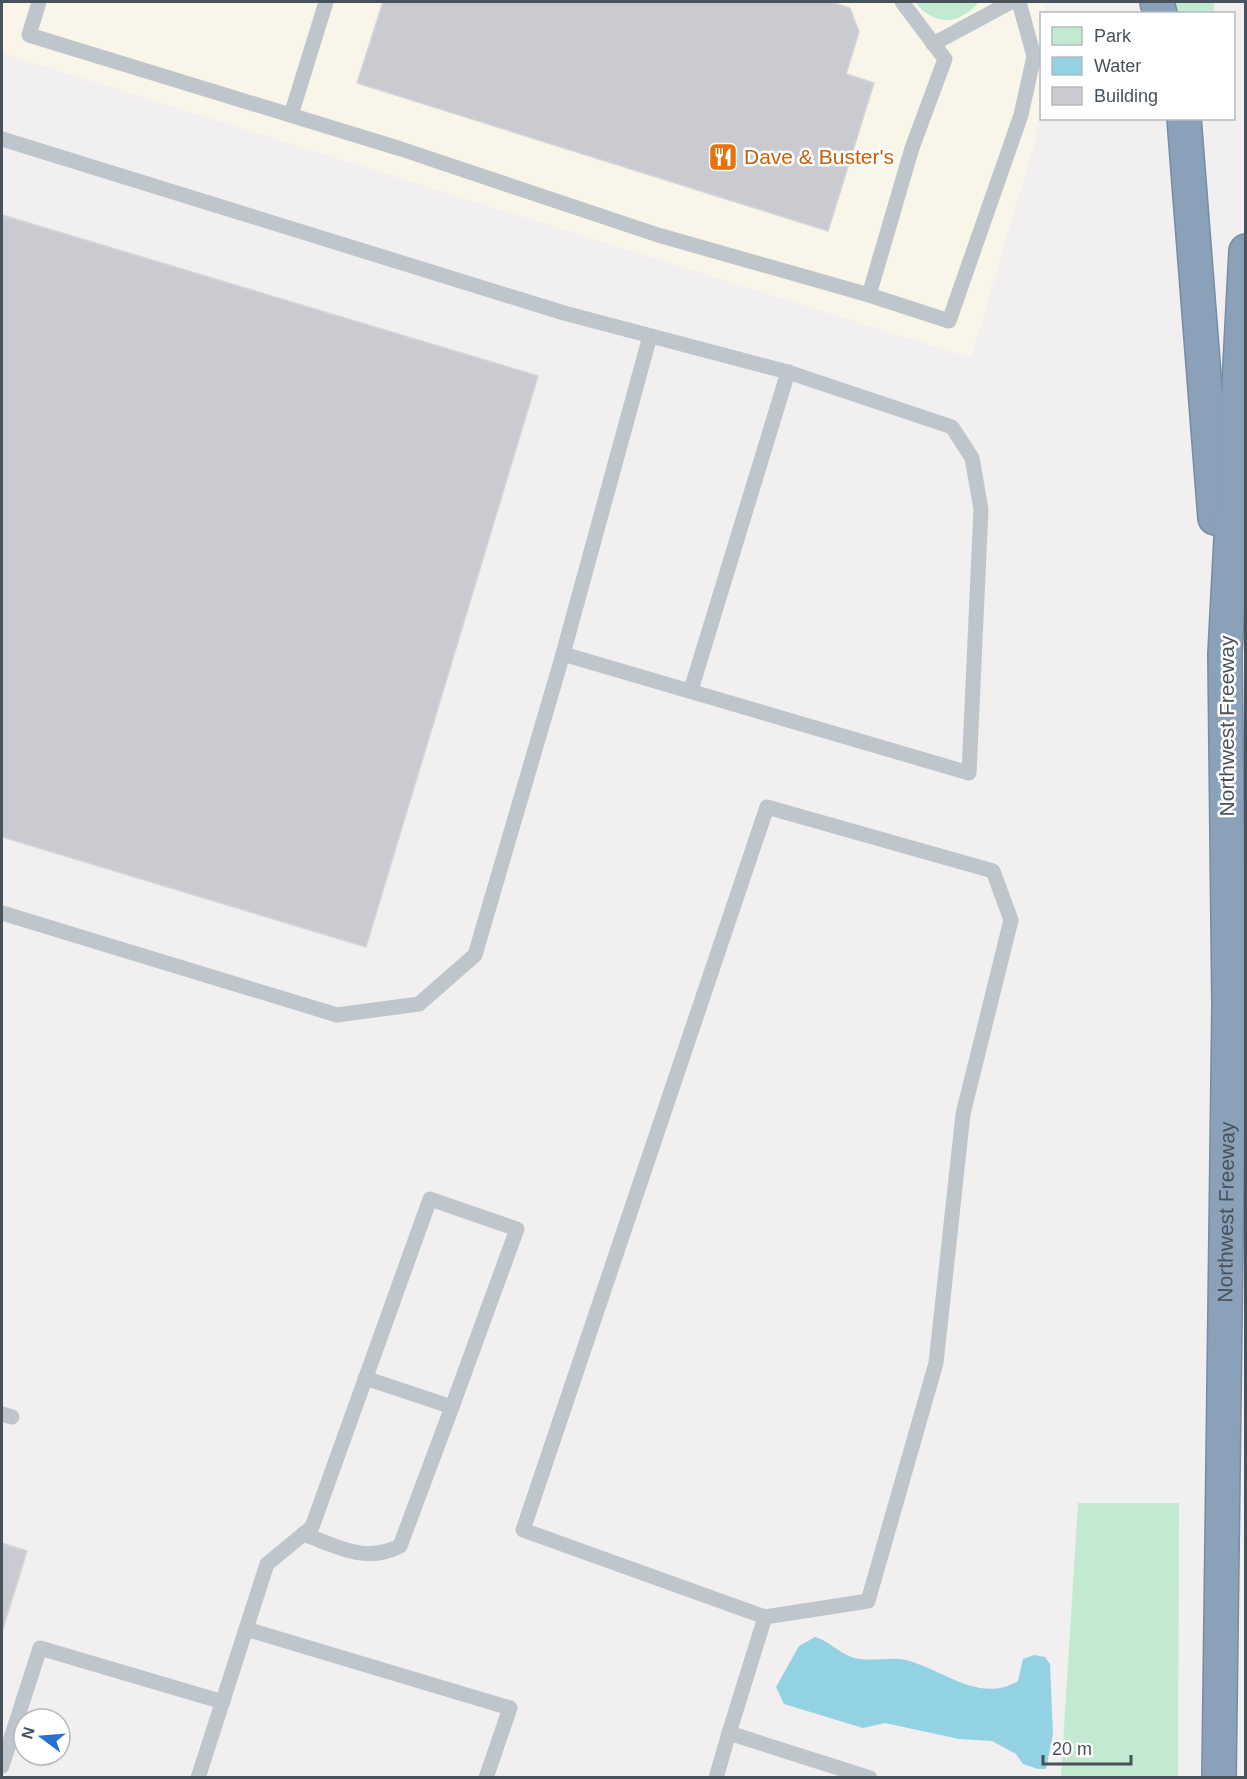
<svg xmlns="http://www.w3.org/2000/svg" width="1247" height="1779" font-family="Arial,sans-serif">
<rect width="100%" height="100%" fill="#f1efef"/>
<path fill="#faf5e9" d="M 2,2 L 1043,2 L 1047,13 L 1042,14 L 1042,91 L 1036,138 L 971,358 L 2,53 Z"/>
<g fill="#c1ead1">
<path d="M 915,2 L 914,2 L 979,2 C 958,26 934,26 915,2 Z"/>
<path d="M 1172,2 L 1214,2 L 1214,13 L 1174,13 Z"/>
<path d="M 1078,1503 L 1179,1503 L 1178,1777 L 1061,1777 Z"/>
</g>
<path fill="#92d2e3" d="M 815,1637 C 829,1641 838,1652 851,1657 C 869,1663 888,1656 906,1660 C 944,1670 980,1704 1018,1681 L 1023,1659 L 1034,1655 L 1045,1657 L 1050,1664 L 1053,1734 L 1046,1769 L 1038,1769 L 1023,1764 L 1016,1754 L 992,1741 L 959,1739 L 885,1723 L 863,1728 L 784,1704 L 776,1687 L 799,1646 Z"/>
<g fill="#c9cbd1" stroke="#d3d5d9" stroke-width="1.5">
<path d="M 383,2 L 831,2 L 850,8 L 859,32 L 846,74 L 874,83 L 828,231 L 357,83 Z"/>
<path d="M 2,215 L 538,376 L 366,947 L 2,837 Z"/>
<path d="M 2,1543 L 27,1551 L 2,1632 Z"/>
</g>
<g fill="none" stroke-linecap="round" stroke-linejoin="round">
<g stroke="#768ca4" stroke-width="36">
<g id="highway">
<path d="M 1157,2 L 1160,14"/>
<path d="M 1184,118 L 1215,518"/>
<path id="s1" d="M 1219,1778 L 1229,1006 L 1225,654 L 1246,251"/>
</g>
</g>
<g stroke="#bec6cc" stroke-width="15">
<path d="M 39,2 L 29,35 L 401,149 L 658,235 L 869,295 L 912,148 L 945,59 L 902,2"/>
<path d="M 933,44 L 1011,2"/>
<path d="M 291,115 L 326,2"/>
<path d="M 2,139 L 564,313 L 788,372 L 952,427 L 972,458 L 981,509 L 969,773 L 563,654 L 475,955 L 419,1004 L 337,1015 L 2,913"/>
<path d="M 869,295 L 949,321 L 1021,115 L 1034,56 L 1019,2"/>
<path d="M 563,654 L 650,336"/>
<path d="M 691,690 L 788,372"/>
<path d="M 2,1414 L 12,1417"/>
<path d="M 303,1534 C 337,1546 365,1564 400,1546 L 452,1407"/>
<path d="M 246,1629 L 267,1564 L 312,1527 L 430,1199 L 517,1229 L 452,1407 L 365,1378"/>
<path d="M 729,1733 L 765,1617 L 523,1530 L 767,807 L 993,871 L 1011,920 L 963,1114 L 936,1363 L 868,1601 L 765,1617"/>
<path d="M 2,1766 L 40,1648 L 223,1702"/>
<path d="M 198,1778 L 246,1629 L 510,1708 L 486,1778"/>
<path d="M 716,1778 L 729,1733 L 870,1778"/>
</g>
<use href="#highway" stroke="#8ba1b9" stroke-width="33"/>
</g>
<defs>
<g id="restaurant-square" transform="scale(1.5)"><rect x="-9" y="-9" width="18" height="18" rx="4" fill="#e8710a" stroke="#fff"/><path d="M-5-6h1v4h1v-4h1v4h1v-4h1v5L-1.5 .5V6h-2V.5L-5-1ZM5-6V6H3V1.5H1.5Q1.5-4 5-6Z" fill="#fff"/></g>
</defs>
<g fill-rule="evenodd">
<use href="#restaurant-square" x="723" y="157"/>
</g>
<g text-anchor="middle" stroke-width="5" stroke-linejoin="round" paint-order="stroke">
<g font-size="21" fill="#c56008" stroke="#fff" text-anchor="start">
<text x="744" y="164">Dave &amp; Buster's</text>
</g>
<g font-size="21" fill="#48525a" stroke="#fff">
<text transform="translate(1227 726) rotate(-90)" y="7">Northwest Freeway</text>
<text dy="7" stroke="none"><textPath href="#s1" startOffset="566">Northwest Freeway</textPath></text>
</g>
</g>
<rect width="1247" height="1779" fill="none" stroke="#48525a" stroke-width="6"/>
<rect x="1040" y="12" width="195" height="108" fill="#ffffff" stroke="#b6babd" stroke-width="1.5"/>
<rect x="1052" y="27" width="30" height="18" fill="#c1ead1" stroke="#b6babd" stroke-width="1.5"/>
<text x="1094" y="42" font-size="18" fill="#48525a">Park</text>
<rect x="1052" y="57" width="30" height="18" fill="#92d2e3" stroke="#b6babd" stroke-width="1.5"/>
<text x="1094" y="72" font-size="18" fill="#48525a">Water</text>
<rect x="1052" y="87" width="30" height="18" fill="#c9cbd1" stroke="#b6babd" stroke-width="1.5"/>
<text x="1094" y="102" font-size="18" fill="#48525a">Building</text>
<g transform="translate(42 1737) rotate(286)"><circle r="28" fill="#ffffff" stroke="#b6babd" stroke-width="1.5"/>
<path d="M0-4.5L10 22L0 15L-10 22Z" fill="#2a71cf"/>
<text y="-9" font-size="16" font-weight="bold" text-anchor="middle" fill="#48525a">N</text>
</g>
<path d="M1043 1755v9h88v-9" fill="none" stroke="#48525a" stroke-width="3"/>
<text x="1052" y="1755" font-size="18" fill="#48525a" stroke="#ffffff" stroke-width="4.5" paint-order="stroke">20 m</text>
</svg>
